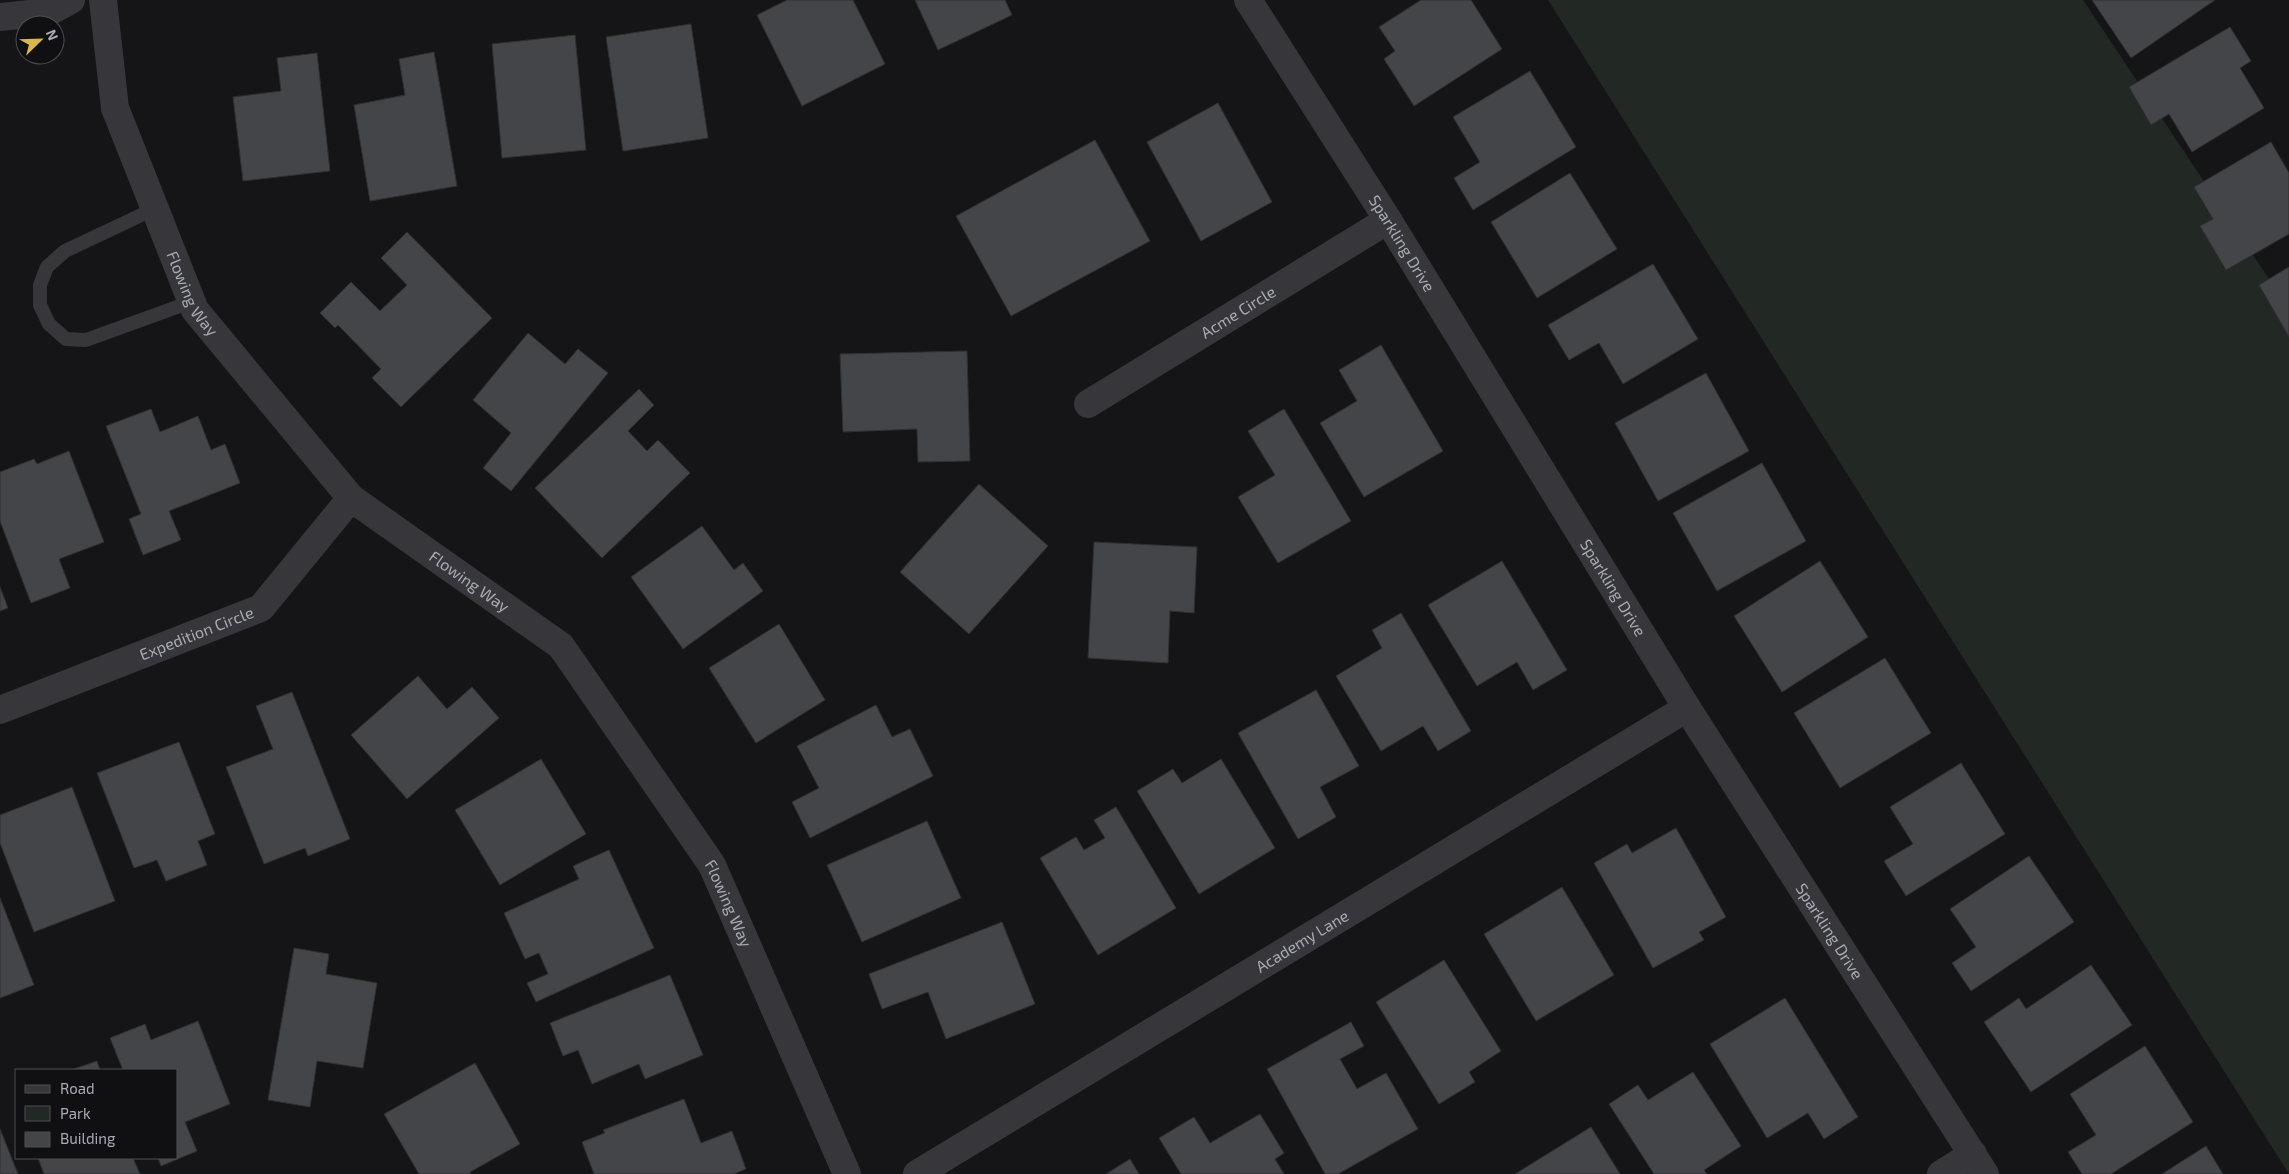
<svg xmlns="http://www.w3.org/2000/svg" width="2289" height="1174" font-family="'Exo 2',sans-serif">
<rect width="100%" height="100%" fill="#151517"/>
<path fill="#222823" d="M 1548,0 L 2083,0 L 2289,309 L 2289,1174 Z"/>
<g fill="#444549" stroke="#302f32">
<path d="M 787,0 L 853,0 L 885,64 L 802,106 L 757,15 Z"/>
<path d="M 915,0 L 1005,0 L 1012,15 L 938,50 Z"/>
<path d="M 1421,0 L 1471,0 L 1502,49 L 1414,106 L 1384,59 L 1395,51 L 1379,27 Z"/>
<path d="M 2092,0 L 2215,0 L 2131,58 Z"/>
<path d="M 691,24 L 708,138 L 623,151 L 606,37 Z"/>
<path d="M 2230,27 L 2251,61 L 2240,68 L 2264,108 L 2192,152 L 2169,114 L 2151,125 L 2129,87 Z"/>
<path d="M 575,35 L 586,150 L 502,158 L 492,44 Z"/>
<path d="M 434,52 L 457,186 L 370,201 L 354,105 L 405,95 L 399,59 Z"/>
<path d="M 317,53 L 330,171 L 243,181 L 233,97 L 281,91 L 277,58 Z"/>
<path d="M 1530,71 L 1576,147 L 1473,210 L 1454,178 L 1480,162 L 1453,117 Z"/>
<path d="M 1218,103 L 1272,202 L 1201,241 L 1147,142 Z"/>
<path d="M 1095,140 L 1150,241 L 1011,316 L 956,216 Z"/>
<path d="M 2271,142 L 2289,173 L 2289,234 L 2226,270 L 2200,226 L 2213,219 L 2194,187 Z"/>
<path d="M 1570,173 L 1617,249 L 1537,298 L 1491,222 Z"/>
<path d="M 407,232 L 492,318 L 401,407 L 372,378 L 381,369 L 338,325 L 335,328 L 320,313 L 351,282 L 380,311 L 407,285 L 381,258 Z"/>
<path d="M 1653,264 L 1698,339 L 1623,384 L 1599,343 L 1569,360 L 1548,325 Z"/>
<path d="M 2289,267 L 2289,337 L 2259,285 Z"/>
<path d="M 528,333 L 565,364 L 578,349 L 608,373 L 511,491 L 483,468 L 511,433 L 473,400 Z"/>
<path d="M 1381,345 L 1443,451 L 1364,497 L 1320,423 L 1357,401 L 1339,370 Z"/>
<path d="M 967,351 L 970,461 L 918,462 L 917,429 L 843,432 L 840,354 Z"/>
<path d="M 1706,373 L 1749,451 L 1658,501 L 1615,423 Z"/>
<path d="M 639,389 L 654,405 L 628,431 L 647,451 L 658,440 L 690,473 L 602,558 L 535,488 Z"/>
<path d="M 151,409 L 160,432 L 198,416 L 211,450 L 225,444 L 240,483 L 169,511 L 181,540 L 143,555 L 129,519 L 141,514 L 106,426 Z"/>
<path d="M 1284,409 L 1351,521 L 1278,563 L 1238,497 L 1275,475 L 1248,431 Z"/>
<path d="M 69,451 L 104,542 L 59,559 L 70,588 L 31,603 L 0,521 L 0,472 L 34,459 L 37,464 Z"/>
<path d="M 1762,463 L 1806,541 L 1717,591 L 1673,513 Z"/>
<path d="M 979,484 L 1048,546 L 969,634 L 900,572 Z"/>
<path d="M 702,526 L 734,570 L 743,563 L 763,591 L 683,649 L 631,577 Z"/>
<path d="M 1094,542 L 1197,547 L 1194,613 L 1170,611 L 1168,663 L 1088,658 Z"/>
<path d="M 1502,561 L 1567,670 L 1533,690 L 1517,662 L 1477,686 L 1428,605 Z"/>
<path d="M 1820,561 L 1868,637 L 1782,692 L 1734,616 Z"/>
<path d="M 0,587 L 8,608 L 0,611 Z"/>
<path d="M 1401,613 L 1471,731 L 1438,751 L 1423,726 L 1381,751 L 1336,676 L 1382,648 L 1372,630 Z"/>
<path d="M 779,624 L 825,700 L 756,743 L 709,668 Z"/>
<path d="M 1885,658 L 1931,733 L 1840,788 L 1794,713 Z"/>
<path d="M 418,676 L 447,709 L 472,687 L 499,718 L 407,799 L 351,735 Z"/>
<path d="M 1316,690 L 1359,766 L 1320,787 L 1336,817 L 1298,839 L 1238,733 Z"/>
<path d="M 292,692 L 350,839 L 308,856 L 305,848 L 264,864 L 226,767 L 273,749 L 256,706 Z"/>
<path d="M 876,705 L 892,737 L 910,729 L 933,776 L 810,838 L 792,802 L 819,788 L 797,746 Z"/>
<path d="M 179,742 L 215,834 L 198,841 L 207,865 L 166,881 L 157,860 L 134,868 L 97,773 Z"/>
<path d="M 541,759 L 586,834 L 500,885 L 455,810 Z"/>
<path d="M 1221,759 L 1275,848 L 1199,894 L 1137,791 L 1173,769 L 1182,783 Z"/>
<path d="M 1961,763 L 2005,834 L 1906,896 L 1884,861 L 1913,844 L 1890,807 Z"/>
<path d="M 72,787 L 115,901 L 34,932 L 0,843 L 0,815 Z"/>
<path d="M 1116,807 L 1176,908 L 1098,955 L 1040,858 L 1076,837 L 1084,850 L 1105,838 L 1094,820 Z"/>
<path d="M 927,821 L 961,898 L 862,942 L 827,865 Z"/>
<path d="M 1676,828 L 1726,917 L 1699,932 L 1704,940 L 1653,968 L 1594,863 L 1627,844 L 1632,853 Z"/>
<path d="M 609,850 L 654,948 L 536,1002 L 527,983 L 548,974 L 539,953 L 525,959 L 504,913 L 579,879 L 573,866 Z"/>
<path d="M 2029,856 L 2074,922 L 1971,991 L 1952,963 L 1976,947 L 1950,909 Z"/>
<path d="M 1562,887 L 1614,975 L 1536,1021 L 1484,934 Z"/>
<path d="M 0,898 L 34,985 L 0,998 Z"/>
<path d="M 1002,922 L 1035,1004 L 946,1039 L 928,992 L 882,1009 L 869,974 Z"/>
<path d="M 294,948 L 329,954 L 326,974 L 377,983 L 363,1068 L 317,1061 L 310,1107 L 268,1100 Z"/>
<path d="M 1444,960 L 1501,1051 L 1469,1072 L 1475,1082 L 1439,1104 L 1376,1002 Z"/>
<path d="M 2091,965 L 2132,1025 L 2031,1092 L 1984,1022 L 2019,998 L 2026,1009 Z"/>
<path d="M 670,975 L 703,1055 L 645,1079 L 639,1064 L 592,1084 L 578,1050 L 563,1056 L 550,1023 Z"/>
<path d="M 1785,998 L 1858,1117 L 1824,1139 L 1808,1113 L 1767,1138 L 1710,1044 Z"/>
<path d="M 198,1021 L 230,1104 L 185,1122 L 197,1151 L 161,1166 L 158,1158 L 176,1158 L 176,1070 L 123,1070 L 110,1038 L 145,1024 L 151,1040 Z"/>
<path d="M 1351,1022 L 1364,1046 L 1340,1059 L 1357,1089 L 1386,1073 L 1418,1129 L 1338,1174 L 1325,1174 L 1267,1069 Z"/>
<path d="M 2145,1046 L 2193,1122 L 2111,1174 L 2082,1174 L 2068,1152 L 2096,1135 L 2070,1094 Z"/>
<path d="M 97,1061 L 100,1070 L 71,1070 Z"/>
<path d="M 475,1063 L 520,1144 L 470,1172 L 471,1174 L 419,1174 L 384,1114 Z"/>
<path d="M 1693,1072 L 1741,1146 L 1704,1170 L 1707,1174 L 1654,1174 L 1609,1104 L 1638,1085 L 1648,1100 Z"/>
<path d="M 684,1099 L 701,1143 L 732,1131 L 746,1169 L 734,1174 L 594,1174 L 582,1142 L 605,1133 L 603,1130 Z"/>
<path d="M 1260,1114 L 1284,1153 L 1275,1159 L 1284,1174 L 1181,1174 L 1159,1138 L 1194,1117 L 1210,1143 Z"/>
<path d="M 1591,1127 L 1620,1174 L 1515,1174 Z"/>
<path d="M 0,1129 L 18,1174 L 0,1174 Z"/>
<path d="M 2206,1146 L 2223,1174 L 2162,1174 Z"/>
<path d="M 38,1158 L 133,1158 L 140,1174 L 44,1174 Z"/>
<path d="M 1130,1159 L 1139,1174 L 1106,1174 Z"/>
</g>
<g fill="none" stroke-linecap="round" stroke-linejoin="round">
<path stroke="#37373b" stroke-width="14" d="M 154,209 L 65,251 L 47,267 L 40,285 L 40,305 L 49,324 L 66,339 L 86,340 L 191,302"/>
<g stroke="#37373b" stroke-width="28">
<path id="s1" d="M 103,0 L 115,108 L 195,310 L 351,498 L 561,646 L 712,865 L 847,1174"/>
<path id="s2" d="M 1248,0 L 1388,220 L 1687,708 L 1985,1174"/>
<path d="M 0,17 L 49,12 L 71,0"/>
<path id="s3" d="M 1088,404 L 1388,220"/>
<path id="s4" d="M 0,710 L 261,608 L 351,498"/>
<path id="s5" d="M 917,1174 L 1687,708"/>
<path d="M 1941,1174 L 1973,1154"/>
</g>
</g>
<g text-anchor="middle" stroke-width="5" stroke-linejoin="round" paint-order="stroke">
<g font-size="16" fill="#a9abb5" stroke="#101012">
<text dy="6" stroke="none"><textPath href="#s2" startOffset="288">Sparkling Drive</textPath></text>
<text dy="6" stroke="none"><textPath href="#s1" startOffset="310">Flowing Way</textPath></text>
<text dy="6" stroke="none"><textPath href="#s3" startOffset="176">Acme Circle</textPath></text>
<text dy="6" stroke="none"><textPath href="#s1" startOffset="715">Flowing Way</textPath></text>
<text dy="6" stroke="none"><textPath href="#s2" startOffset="692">Sparkling Drive</textPath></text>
<text dy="6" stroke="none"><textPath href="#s4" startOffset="211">Expedition Circle</textPath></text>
<text dy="6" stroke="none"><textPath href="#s1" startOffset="1135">Flowing Way</textPath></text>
<text dy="6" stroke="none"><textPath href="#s2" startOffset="1098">Sparkling Drive</textPath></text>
<text dy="6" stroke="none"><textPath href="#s5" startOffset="450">Academy Lane</textPath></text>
</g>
</g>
<rect x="15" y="1069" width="162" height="90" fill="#101012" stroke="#4d4e53"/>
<rect x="25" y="1085" width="25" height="8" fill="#37373b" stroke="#4d4e53"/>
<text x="60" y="1094" font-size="15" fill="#a9abb5">Road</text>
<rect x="25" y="1106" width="25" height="15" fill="#222823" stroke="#4d4e53"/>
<text x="60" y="1119" font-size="15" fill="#a9abb5">Park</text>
<rect x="25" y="1132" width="25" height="15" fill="#444549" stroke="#4d4e53"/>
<text x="60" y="1144" font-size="15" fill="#a9abb5">Building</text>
<g transform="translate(40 40) rotate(67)"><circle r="24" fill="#101012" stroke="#4d4e53"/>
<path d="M0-4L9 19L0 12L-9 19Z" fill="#dab94a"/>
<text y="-8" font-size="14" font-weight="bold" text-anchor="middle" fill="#a9abb5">N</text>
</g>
</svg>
